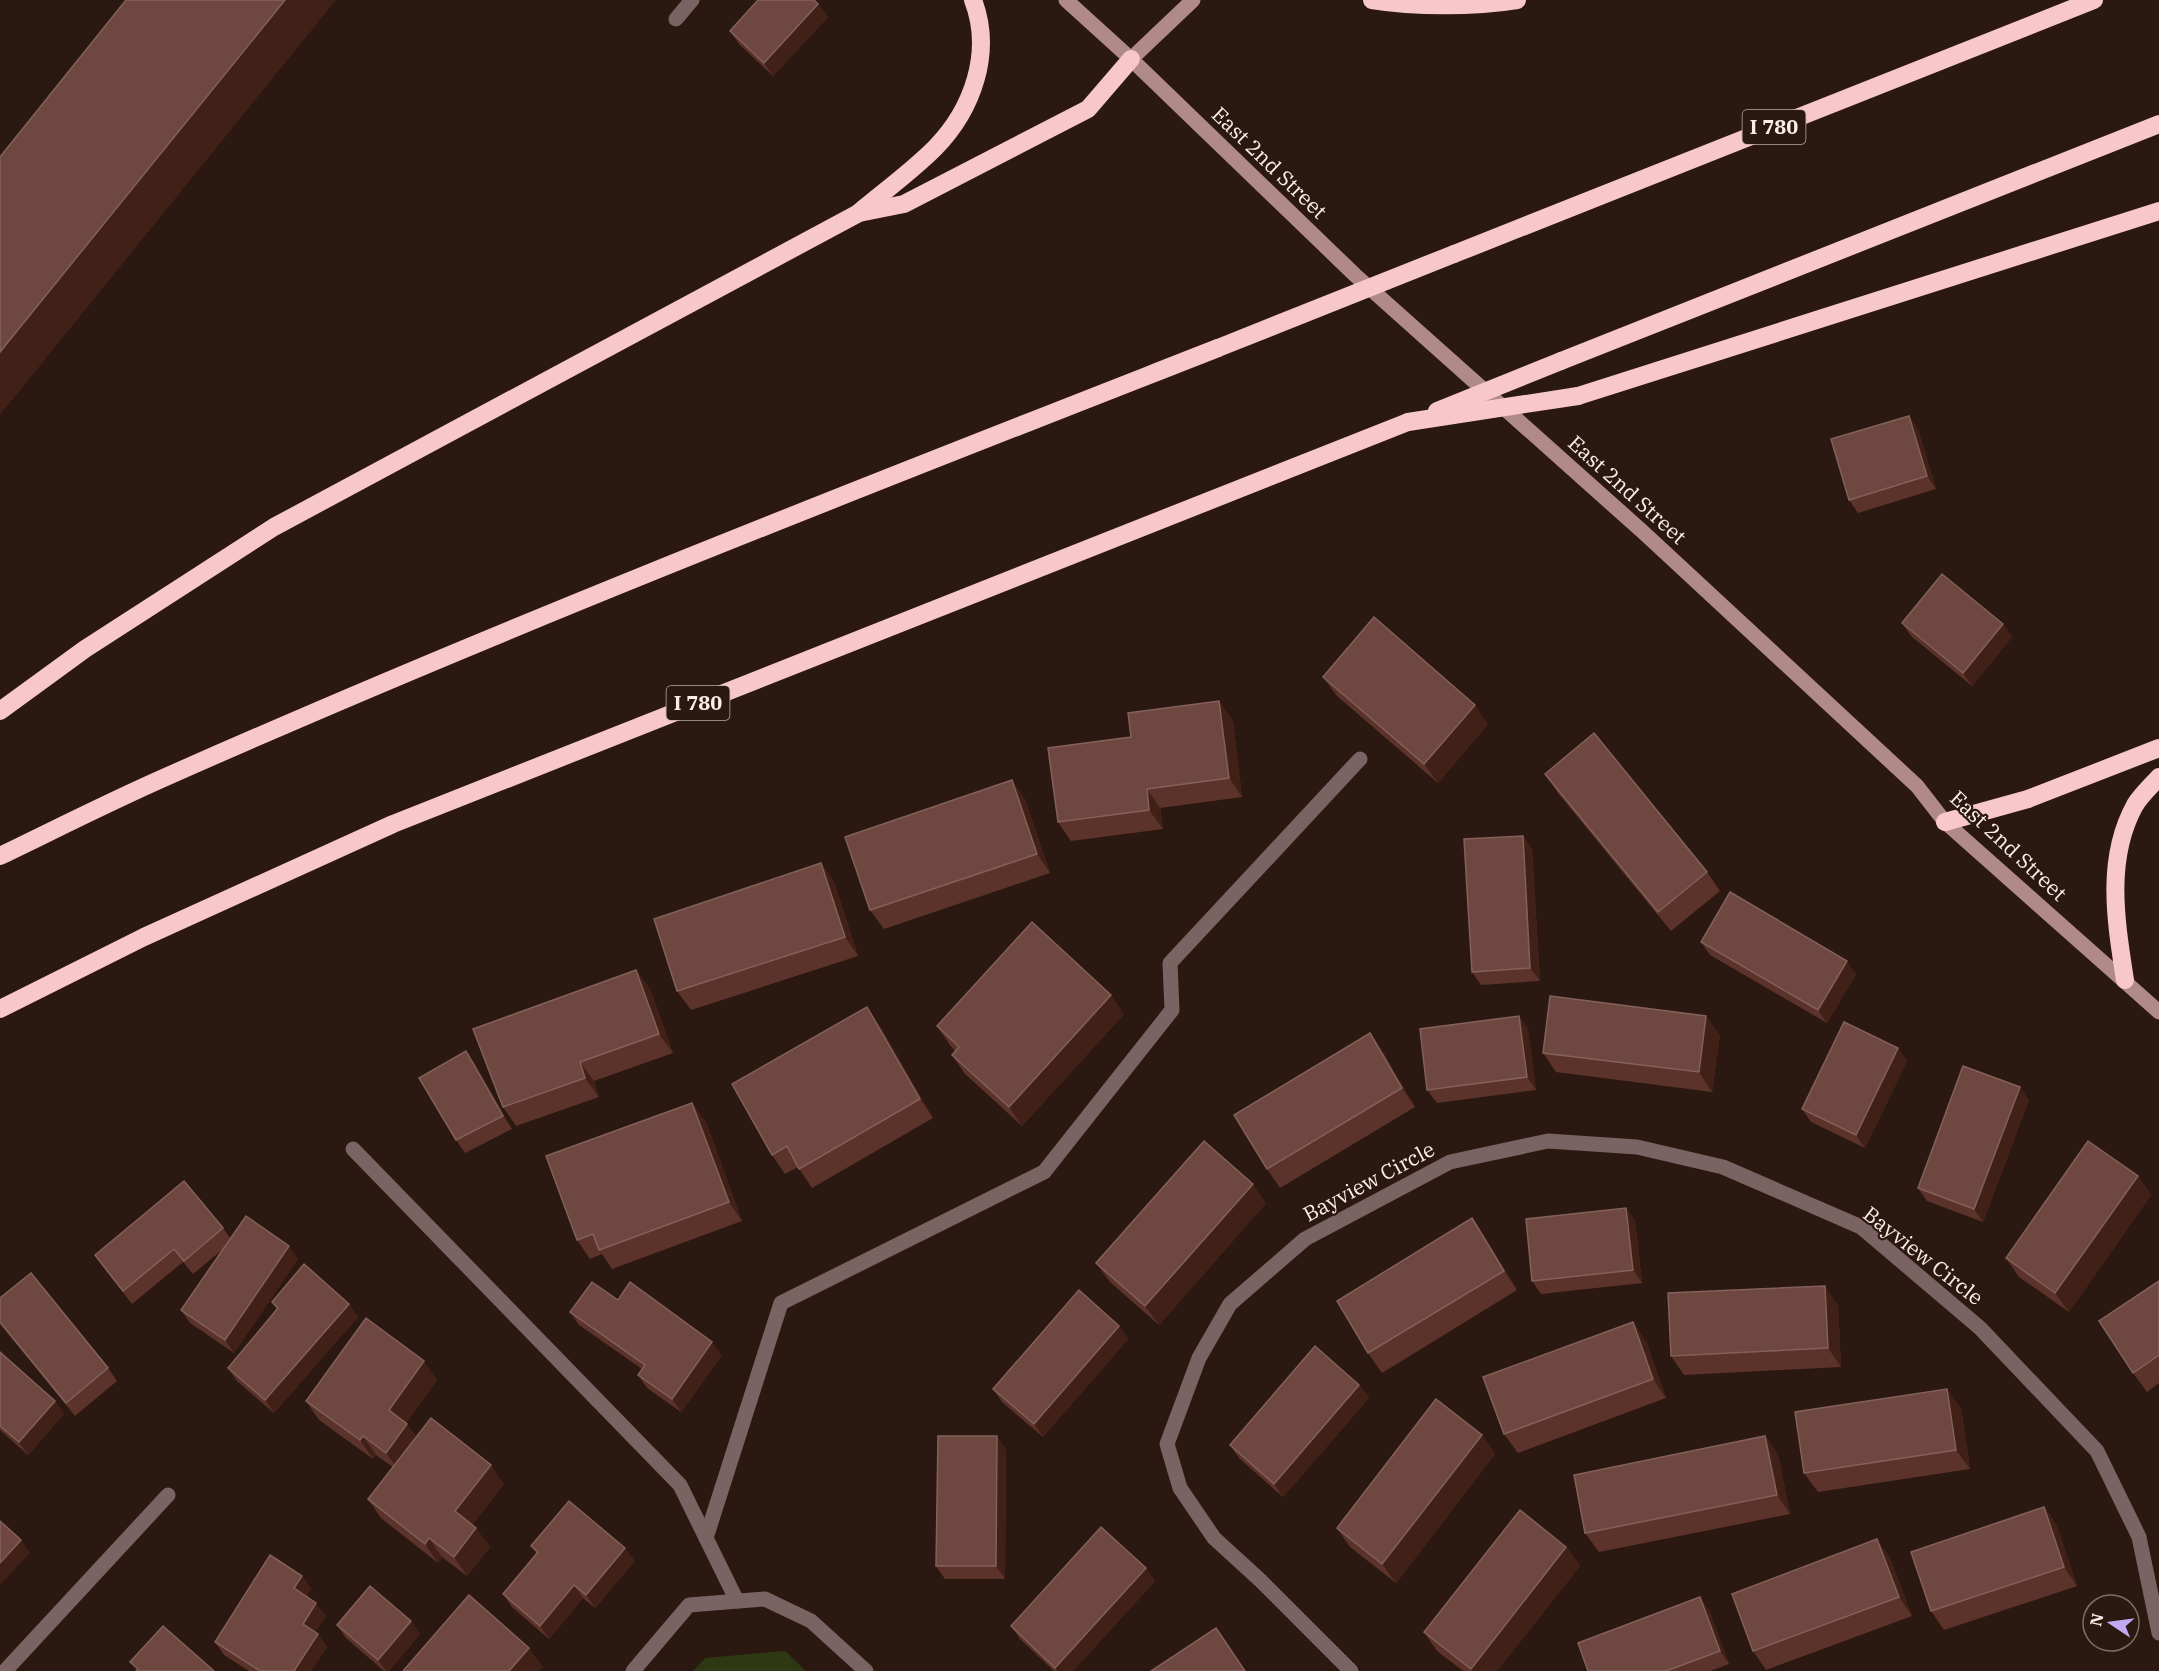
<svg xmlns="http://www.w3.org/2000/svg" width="2159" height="1671" font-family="'IBM Plex Serif',serif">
<rect width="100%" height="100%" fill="#2b1810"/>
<path fill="#2e3913" d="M 785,1651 L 806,1671 L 693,1671 L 705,1658 Z"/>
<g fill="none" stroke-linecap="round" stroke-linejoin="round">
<g stroke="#7a6362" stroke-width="15">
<path d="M 676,19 L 692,0"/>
<path d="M 353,1149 L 680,1485 L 737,1601"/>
<path d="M 706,1538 L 781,1303 L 1044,1172 L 1172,1010 L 1170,963 L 1360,759"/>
</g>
<g stroke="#7a6362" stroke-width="15">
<path d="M 5,1671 L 168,1495"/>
<path d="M 633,1671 L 689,1605 L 765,1599 L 811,1621 L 866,1671"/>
<path d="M 1351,1671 L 1260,1580 L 1214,1538 L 1180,1488 L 1167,1444 L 1199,1358 L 1230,1304 L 1305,1239 L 1450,1162 L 1548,1141 L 1637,1147 L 1723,1167 L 1861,1227 L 1980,1328 L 2097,1451 L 2139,1537 L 2159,1633"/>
</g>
<g stroke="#b08a89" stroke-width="15">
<path d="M 1066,0 L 1131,59 L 1355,275 L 1643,532 L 1917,786 L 1945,822 L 2159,1012"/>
<path d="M 1131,59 L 1193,0"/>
</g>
<g stroke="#f7c8c7" stroke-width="18">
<path d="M 1372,0 C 1414,7 1475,7 1517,0"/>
<path d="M 859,213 L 904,204 L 1088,109 L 1131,59"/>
<path d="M 1454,254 L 2094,0"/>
<path d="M 1561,361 L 2159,124"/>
<path d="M 1578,396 L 2159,211"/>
<path d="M 0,711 L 85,649 L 274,527 L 857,214 C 883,192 911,172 935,148 C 973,109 993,52 973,0"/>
<path d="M 1945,822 L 2028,799 L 2159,748"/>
<path d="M 0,856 C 56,829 111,801 168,776 C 513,623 866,486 1218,348"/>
<path d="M 2125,980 C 2116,922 2105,859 2135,805 C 2141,795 2151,786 2159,777"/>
<path d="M 0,1009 L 144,937 L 393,824 L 1408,422"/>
</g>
<g stroke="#f7c8c7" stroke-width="18">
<path d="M 1218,348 L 1454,254"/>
<path d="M 1437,411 L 1561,361"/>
<path d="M 1408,422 L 1578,396"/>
</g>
</g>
<g fill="#5c332b">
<path d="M 818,4 L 828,17 L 773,76 L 739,44 L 730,31 Z"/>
<path d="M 1909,416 L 1918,429 L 1936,489 L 1858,513 L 1849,500 Z"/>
<path d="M 1902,623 L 2003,624 L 2012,637 L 1972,686 L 1911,636 Z"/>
<path d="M 1323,677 L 1488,724 L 1438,783 L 1337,696 Z"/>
<path d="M 1219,701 L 1233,721 L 1242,797 L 1160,808 L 1163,829 L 1071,841 L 1058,822 L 1131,737 Z"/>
<path d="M 1545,774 L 1707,872 L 1720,891 L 1671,931 L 1558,793 Z"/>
<path d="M 1025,799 L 1050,873 L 884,929 L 870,910 Z"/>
<path d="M 1523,836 L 1532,849 L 1540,981 L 1481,985 L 1472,972 Z"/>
<path d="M 821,863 L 834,882 L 858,956 L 691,1010 L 677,991 Z"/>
<path d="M 1701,942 L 1856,974 L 1827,1023 L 1710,955 Z"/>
<path d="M 636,970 L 650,989 L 673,1053 L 594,1081 L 599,1097 L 516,1126 L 503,1107 Z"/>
<path d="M 1124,1014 L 1022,1126 L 965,1074 L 952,1055 L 955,1051 L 950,1045 L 937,1026 Z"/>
<path d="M 1519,1016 L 1528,1029 L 1536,1090 L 1437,1103 L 1427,1090 Z"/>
<path d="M 880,1026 L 933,1118 L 812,1188 L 798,1167 L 785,1174 L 772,1155 Z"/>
<path d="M 1720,1035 L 1712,1092 L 1556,1072 L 1543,1053 Z"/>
<path d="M 1898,1048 L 1907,1061 L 1865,1148 L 1811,1122 L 1802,1109 Z"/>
<path d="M 466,1051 L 475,1064 L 512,1129 L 465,1153 L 456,1140 Z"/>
<path d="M 1383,1052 L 1415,1107 L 1280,1188 L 1267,1169 Z"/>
<path d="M 2029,1100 L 1983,1222 L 1927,1201 L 1918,1188 Z"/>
<path d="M 706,1122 L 742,1221 L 612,1269 L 602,1254 L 590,1259 L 577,1240 Z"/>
<path d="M 2138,1176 L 2151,1195 L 2069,1312 L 2019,1277 L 2006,1258 Z"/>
<path d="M 1266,1203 L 1159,1325 L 1110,1282 L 1096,1263 Z"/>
<path d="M 1626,1208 L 1635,1221 L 1642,1283 L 1541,1294 L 1532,1281 Z"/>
<path d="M 1472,1218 L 1485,1237 L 1517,1290 L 1382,1373 L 1368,1353 Z"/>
<path d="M 223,1228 L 230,1238 L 298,1259 L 234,1353 L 190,1323 L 181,1310 L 222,1250 L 193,1274 L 183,1262 L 132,1304 L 104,1268 L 95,1255 Z"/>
<path d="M 2159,1281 L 2159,1383 L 2147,1392 L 2133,1373 Z"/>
<path d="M 0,1298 L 108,1368 L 117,1381 L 75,1416 L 0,1324 Z"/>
<path d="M 618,1300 L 722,1355 L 681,1412 L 647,1388 L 638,1375 L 642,1369 L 579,1325 L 570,1312 Z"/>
<path d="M 272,1302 L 349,1304 L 358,1317 L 274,1413 L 237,1381 L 228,1368 L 277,1310 Z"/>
<path d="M 1838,1305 L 1841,1367 L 1684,1375 L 1671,1356 Z"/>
<path d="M 1119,1326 L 1128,1339 L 1043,1437 L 1002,1402 L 993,1389 Z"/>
<path d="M 1646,1341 L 1666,1398 L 1518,1453 L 1504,1434 Z"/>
<path d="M 0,1352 L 55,1401 L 64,1414 L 28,1455 L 0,1430 Z"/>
<path d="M 437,1380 L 406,1423 L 416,1436 L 504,1484 L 472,1525 L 490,1547 L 467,1576 L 442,1557 L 438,1563 L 381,1518 L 368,1499 L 393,1467 L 376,1455 L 373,1459 L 319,1420 L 306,1401 Z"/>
<path d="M 1359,1385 L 1369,1398 L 1283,1497 L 1239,1458 L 1230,1445 Z"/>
<path d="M 1961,1408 L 1970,1469 L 1818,1492 L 1804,1473 Z"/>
<path d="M 1482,1435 L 1495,1454 L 1396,1583 L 1350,1547 L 1337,1528 Z"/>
<path d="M 1765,1436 L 1778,1455 L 1790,1514 L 1599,1552 L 1585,1533 Z"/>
<path d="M 1006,1449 L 1005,1579 L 945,1579 L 936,1566 Z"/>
<path d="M 2044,1507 L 2057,1526 L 2077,1586 L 1944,1630 L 1931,1611 Z"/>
<path d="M 531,1546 L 635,1561 L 595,1608 L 583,1598 L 549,1639 L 512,1607 L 503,1594 L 537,1554 Z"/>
<path d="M 1566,1547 L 1580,1566 L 1497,1671 L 1463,1671 L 1437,1651 L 1424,1632 Z"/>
<path d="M 1890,1558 L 1912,1616 L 1766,1670 L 1753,1651 Z"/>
<path d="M 302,1576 L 311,1589 L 306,1596 L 326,1616 L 315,1632 L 327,1647 L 311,1671 L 249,1671 L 224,1655 L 215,1642 Z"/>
<path d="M 1155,1581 L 1073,1671 L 1054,1671 L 1020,1639 L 1011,1626 Z"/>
<path d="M 1709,1610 L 1729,1664 L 1710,1671 L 1588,1671 Z"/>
<path d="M 411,1621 L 420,1634 L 389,1671 L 384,1671 L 346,1638 L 337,1625 Z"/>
</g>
<g fill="#412018">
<path d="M 285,0 L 336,0 L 0,415 L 0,352 Z"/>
<path d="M 818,4 L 828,17 L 773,76 L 764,63 Z"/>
<path d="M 1909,416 L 1918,429 L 1936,489 L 1927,476 Z"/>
<path d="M 2003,624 L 2012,637 L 1972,686 L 1963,673 Z"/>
<path d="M 1219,701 L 1233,721 L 1242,797 L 1229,778 Z"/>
<path d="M 1475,705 L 1488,724 L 1438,783 L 1424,764 Z"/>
<path d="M 1012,780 L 1025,799 L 1050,873 L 1037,854 Z"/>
<path d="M 1147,789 L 1160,808 L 1163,829 L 1149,810 Z"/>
<path d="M 1523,836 L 1532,849 L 1540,981 L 1530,968 Z"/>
<path d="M 821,863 L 834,882 L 858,956 L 845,937 Z"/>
<path d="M 1847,961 L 1856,974 L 1827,1023 L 1818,1010 Z"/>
<path d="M 636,970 L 650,989 L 673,1053 L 659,1034 Z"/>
<path d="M 1111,995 L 1124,1014 L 1022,1126 L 1009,1107 Z"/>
<path d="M 867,1007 L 880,1026 L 933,1118 L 920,1099 Z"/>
<path d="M 1519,1016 L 1528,1029 L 1536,1090 L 1527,1077 Z"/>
<path d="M 1706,1016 L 1720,1035 L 1712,1092 L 1699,1072 Z"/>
<path d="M 1370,1033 L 1383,1052 L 1415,1107 L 1402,1088 Z"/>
<path d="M 1898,1048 L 1907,1061 L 1865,1148 L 1856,1135 Z"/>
<path d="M 466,1051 L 475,1064 L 512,1129 L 503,1116 Z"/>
<path d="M 580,1062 L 594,1081 L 599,1097 L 585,1078 Z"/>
<path d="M 2020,1087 L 2029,1100 L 1983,1222 L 1974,1209 Z"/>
<path d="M 692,1103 L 706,1122 L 742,1221 L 729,1202 Z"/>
<path d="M 2138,1176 L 2151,1195 L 2069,1312 L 2055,1293 Z"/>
<path d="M 1253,1184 L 1266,1203 L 1159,1325 L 1145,1306 Z"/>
<path d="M 1626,1208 L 1635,1221 L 1642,1283 L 1633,1270 Z"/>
<path d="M 1472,1218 L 1485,1237 L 1517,1290 L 1504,1271 Z"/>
<path d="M 289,1246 L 298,1259 L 234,1353 L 225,1340 Z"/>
<path d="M 1825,1286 L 1838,1305 L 1841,1367 L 1828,1348 Z"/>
<path d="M 349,1304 L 358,1317 L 274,1413 L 265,1400 Z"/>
<path d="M 1633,1322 L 1646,1341 L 1666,1398 L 1653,1379 Z"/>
<path d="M 1119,1326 L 1128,1339 L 1043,1437 L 1034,1424 Z"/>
<path d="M 712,1342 L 722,1355 L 681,1412 L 672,1399 Z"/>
<path d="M 424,1361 L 437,1380 L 402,1429 L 389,1410 Z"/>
<path d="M 1359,1385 L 1369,1398 L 1283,1497 L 1274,1484 Z"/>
<path d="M 1947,1389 L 1961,1408 L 1970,1469 L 1956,1450 Z"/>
<path d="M 55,1401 L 64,1414 L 28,1455 L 19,1442 Z"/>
<path d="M 407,1424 L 421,1443 L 400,1472 L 386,1453 Z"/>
<path d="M 1482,1435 L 1495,1454 L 1396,1583 L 1382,1564 Z"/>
<path d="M 363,1436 L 376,1455 L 373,1459 L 360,1440 Z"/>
<path d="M 997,1436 L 1006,1449 L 1005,1579 L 996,1566 Z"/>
<path d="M 1765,1436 L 1778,1455 L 1790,1514 L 1777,1495 Z"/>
<path d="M 491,1465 L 504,1484 L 468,1530 L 455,1511 Z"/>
<path d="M 2044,1507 L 2057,1526 L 2077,1586 L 2064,1567 Z"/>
<path d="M 476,1528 L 490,1547 L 467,1576 L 454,1557 Z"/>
<path d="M 429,1538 L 442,1557 L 438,1563 L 425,1544 Z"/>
<path d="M 1877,1539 L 1890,1558 L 1912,1616 L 1899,1597 Z"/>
<path d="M 21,1540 L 30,1553 L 0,1585 L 0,1563 Z"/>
<path d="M 1566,1547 L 1580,1566 L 1497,1671 L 1472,1671 L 1471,1669 Z"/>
<path d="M 625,1548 L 635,1561 L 595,1608 L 586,1595 Z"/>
<path d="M 1146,1568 L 1155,1581 L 1073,1671 L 1057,1671 L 1055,1668 Z"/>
<path d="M 302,1576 L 311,1589 L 303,1601 L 294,1588 Z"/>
<path d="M 574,1585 L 583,1598 L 549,1639 L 540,1626 Z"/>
<path d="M 1700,1597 L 1709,1610 L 1729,1664 L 1720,1651 Z"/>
<path d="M 316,1603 L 326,1616 L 312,1637 L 303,1624 Z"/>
<path d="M 411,1621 L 420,1634 L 389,1671 L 386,1671 L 378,1660 Z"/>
<path d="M 318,1634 L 327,1647 L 311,1671 L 294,1671 Z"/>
<path d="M 529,1648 L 543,1667 L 539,1671 L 509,1671 Z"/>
</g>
<g fill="#6d4740" stroke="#83615a" stroke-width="1.5">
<path d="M 126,0 L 285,0 L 0,352 L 0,157 Z"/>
<path d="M 758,0 L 814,0 L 818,4 L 764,63 L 730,31 Z"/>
<path d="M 1909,416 L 1927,476 L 1849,500 L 1831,439 Z"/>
<path d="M 1942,574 L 2003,624 L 1963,673 L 1902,623 Z"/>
<path d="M 1374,617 L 1475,705 L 1424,764 L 1323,677 Z"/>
<path d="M 1219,701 L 1229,778 L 1147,789 L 1149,810 L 1058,822 L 1048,748 L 1131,737 L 1128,713 Z"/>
<path d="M 1594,733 L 1707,872 L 1658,912 L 1545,774 Z"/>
<path d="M 1012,780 L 1037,854 L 870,910 L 845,837 Z"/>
<path d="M 1523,836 L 1530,968 L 1472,972 L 1464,839 Z"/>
<path d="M 821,863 L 845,937 L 677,991 L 654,919 Z"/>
<path d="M 1730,892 L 1847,961 L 1818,1010 L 1701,942 Z"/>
<path d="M 1032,922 L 1111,995 L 1009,1107 L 952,1055 L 959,1047 L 937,1026 Z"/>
<path d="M 636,970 L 659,1034 L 580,1062 L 585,1078 L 503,1107 L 473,1029 Z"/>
<path d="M 1550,996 L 1706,1016 L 1699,1072 L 1543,1053 Z"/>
<path d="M 867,1007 L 920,1099 L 799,1169 L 787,1146 L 772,1155 L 732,1084 Z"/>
<path d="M 1519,1016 L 1527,1077 L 1427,1090 L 1420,1029 Z"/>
<path d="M 1844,1022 L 1898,1048 L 1856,1135 L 1802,1109 Z"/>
<path d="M 1370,1033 L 1402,1088 L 1267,1169 L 1234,1115 Z"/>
<path d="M 466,1051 L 503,1116 L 456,1140 L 419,1078 Z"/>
<path d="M 1963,1066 L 2020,1087 L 1974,1209 L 1918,1188 Z"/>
<path d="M 692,1103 L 729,1202 L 599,1250 L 593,1234 L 577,1240 L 546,1156 Z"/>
<path d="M 1204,1141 L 1253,1184 L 1145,1306 L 1096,1263 Z"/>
<path d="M 2088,1141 L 2138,1176 L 2055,1293 L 2006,1258 Z"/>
<path d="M 184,1181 L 223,1228 L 184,1261 L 174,1249 L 123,1291 L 95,1255 Z"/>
<path d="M 1626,1208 L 1633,1270 L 1532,1281 L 1526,1219 Z"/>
<path d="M 246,1216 L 289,1246 L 225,1340 L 181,1310 Z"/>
<path d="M 1472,1218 L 1504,1271 L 1368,1353 L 1337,1301 Z"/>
<path d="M 304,1264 L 349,1304 L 265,1400 L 228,1368 L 278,1308 L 272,1302 Z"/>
<path d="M 31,1273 L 108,1368 L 66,1403 L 0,1322 L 0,1298 Z"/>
<path d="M 2159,1281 L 2159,1355 L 2133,1373 L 2099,1321 Z"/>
<path d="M 592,1282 L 618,1300 L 630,1282 L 712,1342 L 672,1399 L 638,1375 L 645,1365 L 570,1312 Z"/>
<path d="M 1825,1286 L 1828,1348 L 1671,1356 L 1668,1293 Z"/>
<path d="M 1079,1290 L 1119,1326 L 1034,1424 L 993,1389 Z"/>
<path d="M 366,1318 L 424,1361 L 389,1410 L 407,1424 L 386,1453 L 363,1436 L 360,1440 L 306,1401 Z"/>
<path d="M 1633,1322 L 1653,1379 L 1504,1434 L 1483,1377 Z"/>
<path d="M 1315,1346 L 1359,1385 L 1274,1484 L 1230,1445 Z"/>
<path d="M 0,1352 L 55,1401 L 19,1442 L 0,1426 Z"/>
<path d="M 1947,1389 L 1956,1450 L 1804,1473 L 1795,1412 Z"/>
<path d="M 1436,1399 L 1482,1435 L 1382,1564 L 1337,1528 Z"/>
<path d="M 431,1418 L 491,1465 L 455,1511 L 476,1528 L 454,1557 L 429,1538 L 425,1544 L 368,1499 Z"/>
<path d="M 938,1436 L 997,1436 L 996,1566 L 936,1566 Z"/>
<path d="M 1765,1436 L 1777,1495 L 1585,1533 L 1574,1475 Z"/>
<path d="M 569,1501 L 625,1548 L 586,1595 L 574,1585 L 540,1626 L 503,1594 L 538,1552 L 531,1546 Z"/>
<path d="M 2044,1507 L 2064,1567 L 1931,1611 L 1911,1552 Z"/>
<path d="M 1520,1510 L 1566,1547 L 1471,1669 L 1424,1632 Z"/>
<path d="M 0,1521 L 21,1540 L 0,1563 Z"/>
<path d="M 1101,1527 L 1146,1568 L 1055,1668 L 1011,1626 Z"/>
<path d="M 1877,1539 L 1899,1597 L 1753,1651 L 1732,1594 Z"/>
<path d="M 270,1555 L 302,1576 L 294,1588 L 316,1603 L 303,1624 L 318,1634 L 294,1671 L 260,1671 L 215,1642 Z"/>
<path d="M 370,1586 L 411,1621 L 378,1660 L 337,1625 Z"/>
<path d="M 469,1595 L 529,1648 L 509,1671 L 403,1671 Z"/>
<path d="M 1700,1597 L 1720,1651 L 1666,1671 L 1588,1671 L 1578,1643 Z"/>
<path d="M 163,1626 L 214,1671 L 136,1671 L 138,1669 L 130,1662 Z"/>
<path d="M 1216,1628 L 1245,1671 L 1151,1671 Z"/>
</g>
<g text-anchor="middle" stroke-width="4.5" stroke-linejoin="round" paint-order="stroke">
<g fill="#2b1810" stroke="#bdada7" stroke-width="1.5">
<rect x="1742.5" y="110" width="63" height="34" rx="4.5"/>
<rect x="666.5" y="686" width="63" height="34" rx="4.5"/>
</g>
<g font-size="20" font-weight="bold" fill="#fbede8">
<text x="1774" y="134">I 780</text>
<text x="698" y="710">I 780</text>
</g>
<g font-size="21" fill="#fbede8" stroke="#2b1810">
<text transform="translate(1269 163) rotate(44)" y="7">East 2nd Street</text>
<text transform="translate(1627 490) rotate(42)" y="7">East 2nd Street</text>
<text transform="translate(2008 846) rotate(43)" y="7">East 2nd Street</text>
<text transform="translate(1369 1182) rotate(-28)" y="7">Bayview Circle</text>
<text transform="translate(1923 1256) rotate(38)" y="7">Bayview Circle</text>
</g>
</g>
<g transform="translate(2111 1623) rotate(283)"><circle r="28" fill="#2b1810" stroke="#7e6d66" stroke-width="1.5"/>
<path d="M0-4.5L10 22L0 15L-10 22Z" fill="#c1a8f3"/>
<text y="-9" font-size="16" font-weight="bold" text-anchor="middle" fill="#fbede8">N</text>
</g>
</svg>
